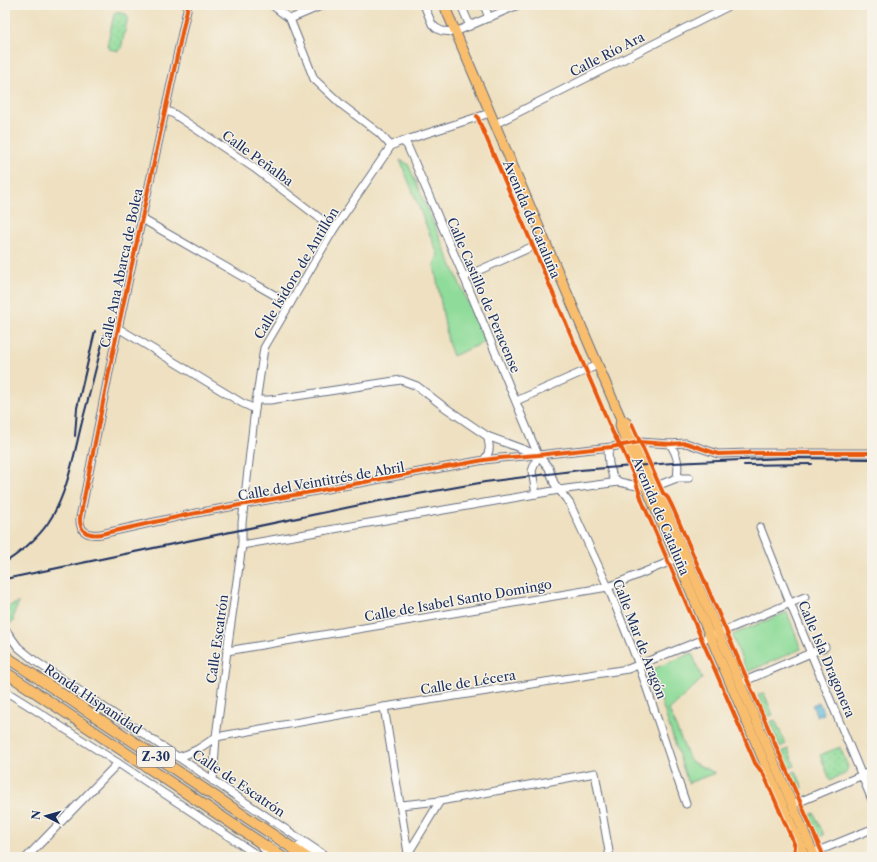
<svg xmlns="http://www.w3.org/2000/svg" width="877" height="862" font-family="'Libre Caslon Text',serif">
<defs>
<pattern id="grass-dots" width="8" height="8" patternUnits="userSpaceOnUse"><rect width="8" height="8" fill="#8fdc9a"/><path d="M2 2h.1M6 6h.1" fill="none" stroke="#7bbd87" stroke-width="1.8" stroke-linecap="round"/></pattern>
<pattern id="water-waves" width="16" height="10" patternUnits="userSpaceOnUse"><rect width="16" height="10" fill="#59b7d7"/><path d="M0 5q4-4 8 0t8 0" fill="none" stroke="#4995b2"/></pattern>
</defs>
<rect width="100%" height="100%" fill="#f7f3e8"/>
<filter id="ink" filterUnits="userSpaceOnUse"><feTurbulence type="fractalNoise" baseFrequency=".025" numOctaves="2"/><feDisplacementMap in="SourceGraphic" scale="8" xChannelSelector="R" yChannelSelector="G"/><feConvolveMatrix kernelMatrix="1 2 1 2 8 2 1 2 1" color-interpolation-filters="sRGB"/></filter>
<filter id="wash" filterUnits="userSpaceOnUse"><feTurbulence type="fractalNoise" baseFrequency=".012" numOctaves="4" result="noise"/><feDisplacementMap in="SourceGraphic" scale="16" xChannelSelector="R" yChannelSelector="G"/><feGaussianBlur stdDeviation="0.9" result="paint"/><feColorMatrix in="noise" values="0 0 0 0 0 0 0 0 0 0 0 0 0 0 0 0 0 1.4 0 .05"/><feComposite in="paint" operator="in"/></filter>
<g filter="url(#wash)">
<rect width="100%" height="100%" fill="#eee0c0"/>
<g fill="url(#grass-dots)" stroke="#55867c">
<path d="M 116,12 L 126,14 L 128,17 L 121,49 L 119,51 L 109,49 L 107,46 L 114,14 Z"/>
<path d="M 17,603 L 19,603 L 14,613 L 13,622 L 6,625 L 5,608 Z"/>
<path d="M 764,693 L 773,715 L 767,717 L 758,695 Z"/>
<path d="M 775,720 L 786,744 L 780,747 L 770,722 Z"/>
<path d="M 840,747 L 848,767 L 845,774 L 830,780 L 820,755 Z"/>
<path d="M 788,749 L 795,766 L 789,768 L 782,752 Z"/>
<path d="M 796,771 L 803,788 L 798,790 L 791,773 Z"/>
<path d="M 814,813 L 824,835 L 819,837 L 809,815 Z"/>
</g>
<g fill="#8fdc9a" stroke="#55867c">
<path d="M 400,160 L 408,164 L 485,342 L 453,356 L 448,342 L 434,264 L 438,255 Z"/>
<path d="M 787,612 L 801,649 L 747,672 L 732,635 Z"/>
<path d="M 692,653 L 702,679 L 669,710 L 690,761 L 715,773 L 688,783 L 651,670 Z"/>
</g>
<path fill="url(#water-waves)" stroke="#3a739a" d="M 819,702 L 824,714 L 817,717 L 812,705 Z"/>
</g>
<g filter="url(#ink)">
<g fill="none" stroke-linecap="round" stroke-linejoin="round">
<g stroke="#656d80" stroke-width="9">
<g id="minor">
<path d="M 188,5 L 113,352 L 80,518 C 79,532 88,536 101,534 L 186,515 L 484,460 L 500,458 L 538,455 L 611,447 L 640,442 L 670,444 L 686,443 L 718,454 L 750,453 L 872,453"/>
<path d="M 272,5 L 290,19 L 314,79 L 342,105 L 379,133 L 391,146"/>
<path d="M 424,5 L 432,24 L 436,28 L 442,31 L 455,32 L 518,5"/>
<path d="M 461,5 L 470,26"/>
<path d="M 484,5 L 489,18"/>
<path d="M 290,19 L 323,5"/>
<path d="M 165,110 L 174,114 L 254,168 L 334,229"/>
<path d="M 495,124 L 731,5"/>
<path d="M 402,141 L 407,145 L 414,161 L 464,277 L 538,455 L 549,468 L 554,483 L 570,504 L 608,587 L 639,665 L 686,804"/>
<path d="M 142,219 L 290,304"/>
<path d="M 464,277 L 545,241"/>
<path d="M 118,328 L 242,403 L 255,409"/>
<path d="M 256,400 L 270,400 L 401,380 L 417,386 L 443,406 L 487,436 L 536,454"/>
<path d="M 516,401 L 598,365"/>
<path d="M 670,444 C 678,456 679,464 677,478"/>
<path d="M 611,447 L 608,453 L 609,464 L 613,477 L 619,482"/>
<path d="M 484,460 C 491,451 490,446 487,436"/>
<path d="M 536,494 L 532,471 L 538,455"/>
<path d="M 760,527 L 790,603 L 872,800"/>
<path d="M 242,545 L 559,490 L 619,482 L 637,486 L 659,485 L 677,478 L 689,478"/>
<path d="M 5,629 L 18,647 L 35,661 L 327,857"/>
<path d="M 227,651 L 608,587 L 669,562 L 676,558 L 679,553"/>
<path d="M 740,683 L 825,647"/>
<path d="M 5,691 L 26,704 L 118,763 L 260,857"/>
<path d="M 384,707 L 408,853"/>
<path d="M 178,757 C 194,753 203,746 216,737 L 384,707 L 628,669 L 702,640 L 805,597"/>
<path d="M 213,781 L 216,737 L 227,651 L 242,545 L 242,523 L 244,505 L 255,409 L 264,348 L 334,229 L 391,146 L 397,143 L 490,113"/>
<path d="M 401,805 L 440,801 L 595,773 L 610,857"/>
<path d="M 792,805 L 872,771"/>
<path d="M 260,845 L 271,857"/>
<path d="M 299,846 L 311,854 L 317,857"/>
<path d="M 813,853 L 872,829"/>
<path d="M 27,857 L 118,763"/>
<path d="M 406,857 L 440,801"/>
</g>
</g>
<g stroke="#656d80" stroke-width="11">
<g id="major">
<path d="M 444,5 L 621,419 L 627,423 L 666,511 L 815,857"/>
<path d="M 621,419 L 620,426 L 621,429 L 805,857"/>
</g>
</g>
<g stroke="#656d80" stroke-width="12">
<g id="highway">
<path d="M 5,656 L 306,857"/>
<path d="M 5,672 L 282,857"/>
</g>
</g>
<use href="#minor" stroke="#fff" stroke-width="7"/>
<use href="#major" stroke="#f9be6d" stroke-width="9"/>
<use href="#highway" stroke="#f9be6d" stroke-width="10"/>
<g stroke="#1b2f5e" stroke-width="2">
<path d="M 75,436 L 77,408 L 95,331"/>
<path d="M 744,465 L 812,464"/>
<path d="M 5,562 C 13,558 20,552 27,546 C 35,539 42,532 48,523 C 67,496 74,454 82,422 C 90,393 97,363 105,333"/>
<path d="M 5,579 L 379,501 L 485,482 L 580,470 L 673,463 L 787,458 L 872,459"/>
</g>
<g stroke="#f7f3e8" stroke-width="6">
<g id="cycleway">
<path d="M 188,5 L 113,352 L 80,518 C 79,532 88,536 101,534 L 186,515 L 484,460 L 500,458 L 538,455 L 611,447 L 640,442 L 670,444 L 686,443 L 718,454 L 750,453 L 872,453"/>
<path d="M 477,116 L 613,433 L 623,451 L 634,476 L 642,501 L 753,758 L 755,763 L 764,775 L 795,846 L 794,854 L 796,857"/>
<path d="M 632,424 L 663,493 L 668,498 L 673,508 L 824,857"/>
</g>
</g>
<use href="#cycleway" stroke="#e8590c" stroke-width="4"/>
</g>
</g>
<g text-anchor="middle" stroke-width="3" stroke-linejoin="round" paint-order="stroke">
<rect fill="#f7f3e8" stroke="#5d6a87" stroke-width="1" x="137" y="747" width="38" height="20" rx="3"/>
<g font-size="12" font-weight="bold" fill="#1b2f5e">
<text x="156" y="761">Z-30</text>
</g>
<g font-size="13" fill="#1b2f5e" stroke="#f7f3e8">
<text transform="translate(607 54) rotate(-27)" y="5">Calle Río Ara</text>
<text transform="translate(258 158) rotate(36)" y="5">Calle Peñalba</text>
<text transform="translate(532 219) rotate(67)" y="5">Avenida de Cataluña</text>
<text transform="translate(121 268) rotate(-78)" y="5">Calle Ana Abarca de Bolea</text>
<text transform="translate(296 273) rotate(-59)" y="5">Calle Isidoro de Antillón</text>
<text transform="translate(484 295) rotate(67)" y="5">Calle Castillo de Peracense</text>
<text transform="translate(321 481) rotate(-10)" y="5">Calle del Veintitrés de Abril</text>
<text transform="translate(661 516) rotate(67)" y="5">Avenida de Cataluña</text>
<text transform="translate(458 600) rotate(-10)" y="5">Calle de Isabel Santo Domingo</text>
<text transform="translate(217 639) rotate(-82)" y="5">Calle Escatrón</text>
<text transform="translate(640 639) rotate(69)" y="5">Calle Mar de Aragón</text>
<text transform="translate(827 659) rotate(67)" y="5">Calle Isla Dragonera</text>
<text transform="translate(468 682) rotate(-9)" y="5">Calle de Lécera</text>
<text transform="translate(93 699) rotate(34)" y="5">Ronda Hispanidad</text>
<text transform="translate(239 783) rotate(34)" y="5">Calle de Escatrón</text>
</g>
</g>
<rect width="877" height="862" fill="none" stroke="#f7f3e8" stroke-width="20"/>
<g transform="translate(46 816) rotate(276)" stroke="#f7f3e8" stroke-width="3" paint-order="stroke">
<path d="M0-3L7 15L0 10L-7 15Z" fill="#1b2f5e"/>
<text y="-6" font-size="11" font-weight="bold" text-anchor="middle" fill="#1b2f5e">N</text>
</g>
</svg>
